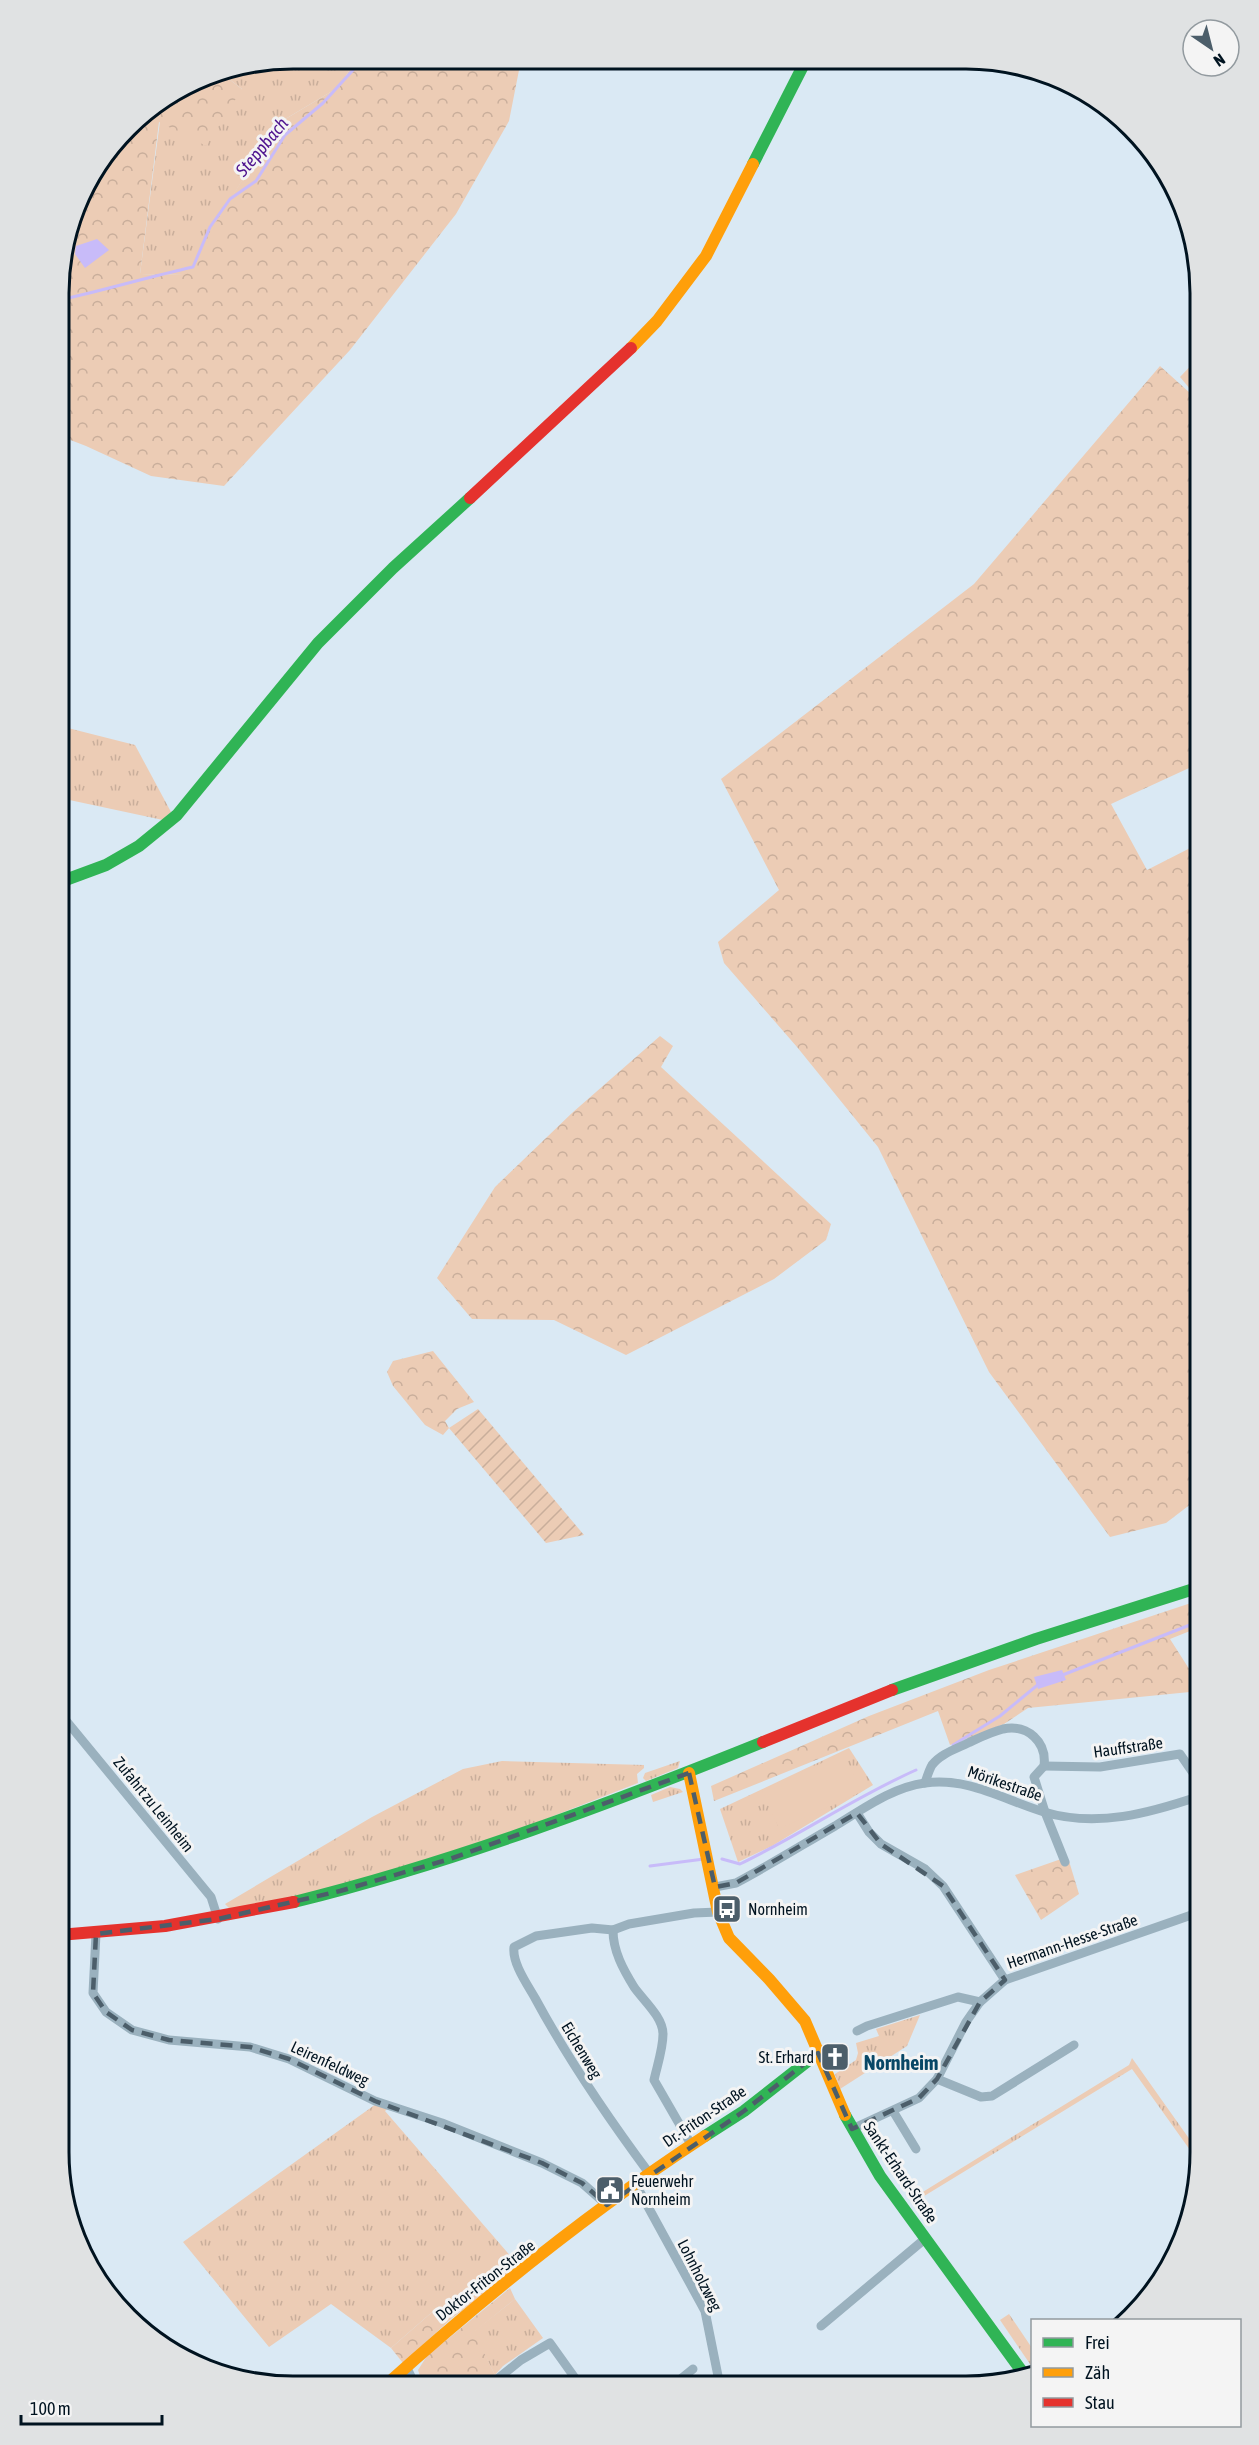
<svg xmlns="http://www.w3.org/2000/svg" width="1259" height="2445" font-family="'Asap Condensed',sans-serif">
<defs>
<pattern id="grass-tufts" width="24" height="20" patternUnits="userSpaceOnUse" patternTransform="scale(1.5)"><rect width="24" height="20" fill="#ecccb5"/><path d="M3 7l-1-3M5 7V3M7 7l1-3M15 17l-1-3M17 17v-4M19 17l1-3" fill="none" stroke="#c9ae9b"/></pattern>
<pattern id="forest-crowns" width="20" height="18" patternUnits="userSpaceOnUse" patternTransform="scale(1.5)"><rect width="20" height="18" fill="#ecccb5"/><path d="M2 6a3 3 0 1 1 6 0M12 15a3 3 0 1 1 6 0" fill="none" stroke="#c9ae9b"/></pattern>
<pattern id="garden-furrows" width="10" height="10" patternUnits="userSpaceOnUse" patternTransform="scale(1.5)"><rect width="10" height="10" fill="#ecccb5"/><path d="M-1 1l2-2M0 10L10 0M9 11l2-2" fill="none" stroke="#c9ae9b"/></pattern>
</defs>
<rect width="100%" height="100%" fill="#dae9f4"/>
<g fill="url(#grass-tufts)">
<path d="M 293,59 L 356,59 L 339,87 L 277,124 L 184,275 L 140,274 L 160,121 L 242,89 L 221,73 Z"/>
<path d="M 1200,356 L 1200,401 L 1180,377 Z"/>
<path d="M 60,726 L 135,745 L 171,812 L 163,820 L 60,798 Z"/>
<path d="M 849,1748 L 873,1785 L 772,1846 L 738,1862 L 720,1809 Z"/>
<path d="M 502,1761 L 644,1765 L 644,1768 L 637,1774 L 638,1783 L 487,1842 L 345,1885 L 232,1911 L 225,1904 L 372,1817 L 463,1769 Z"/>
<path d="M 680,1761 L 678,1768 L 646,1781 L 643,1778 L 645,1773 Z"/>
<path d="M 670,1787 L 680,1789 L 683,1792 L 653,1802 L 651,1795 Z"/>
<path d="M 920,2015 L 907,2046 L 840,2089 L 835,2074 L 856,2060 L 858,2053 L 856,2043 L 879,2036 L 876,2029 Z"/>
<path d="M 1132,2058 L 1200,2154 L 1200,2164 L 1132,2069 L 916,2201 L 913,2198 L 1129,2065 Z"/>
<path d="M 376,2104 L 388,2108 L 385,2111 L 520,2267 L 452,2318 L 439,2306 L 391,2348 L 331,2304 L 269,2347 L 183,2242 Z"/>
<path d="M 515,2299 L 543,2338 L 503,2366 L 495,2375 L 473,2332 Z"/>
<path d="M 1009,2314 L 1032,2348 L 1032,2367 L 1000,2320 Z"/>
</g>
<g fill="url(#forest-crowns)">
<path d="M 356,59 L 521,60 L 509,121 L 456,214 L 350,350 L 224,486 L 151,476 L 86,446 L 60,436 L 60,263 L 73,220 L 78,218 L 75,215 L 83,189 L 138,117 L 204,76 L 221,73 L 242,89 L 206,146 L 159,122 L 140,274 L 183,275 L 277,124 L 339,87 Z"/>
<path d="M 1160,366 L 1200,402 L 1200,763 L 1111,804 L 1147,870 L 1200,843 L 1200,1497 L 1166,1523 L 1110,1537 L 989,1372 L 878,1147 L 797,1047 L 724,963 L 718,942 L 779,890 L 721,779 L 974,584 Z"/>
<path d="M 660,1036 L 673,1046 L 661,1067 L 831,1224 L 826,1240 L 774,1279 L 626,1355 L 554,1320 L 472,1319 L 437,1278 L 495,1187 L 572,1113 Z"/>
<path d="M 433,1351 L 474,1402 L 457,1409 L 445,1421 L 449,1428 L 443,1435 L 425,1425 L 393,1386 L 387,1372 L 393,1361 Z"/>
<path d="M 1200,1600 L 1200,1627 L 1170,1639 L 1200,1686 L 1200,1691 L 1028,1708 L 1004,1724 L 950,1745 L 938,1711 L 714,1801 L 711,1786 L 869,1716 L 989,1670 Z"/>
<path d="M 1064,1858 L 1069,1861 L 1079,1894 L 1041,1920 L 1015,1875 Z"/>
<path d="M 510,2288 L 515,2299 L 474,2332 L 495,2375 L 482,2385 L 423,2385 L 418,2370 L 427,2356 Z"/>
<path d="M 439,2306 L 452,2318 L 403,2363 L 391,2348 Z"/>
</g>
<path fill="url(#garden-furrows)" d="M 478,1409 L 584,1535 L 546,1543 L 449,1428 Z"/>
<path fill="#ecccb5" d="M 844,1753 L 861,1792 L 779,1829 L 762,1790 Z"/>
<g fill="#c8bbf9">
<path d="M 97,239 L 109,250 L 85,268 L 75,254 L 76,246 Z"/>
<path d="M 1062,1670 L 1066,1680 L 1038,1689 L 1034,1677 Z"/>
</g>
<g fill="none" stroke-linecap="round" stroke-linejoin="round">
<g stroke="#c8bbf9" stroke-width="3">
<path d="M 60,300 C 105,290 148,277 193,267 L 210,227 L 230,199 L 256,181 L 285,135 L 323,103 L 353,70 L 359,59"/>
<path d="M 1060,1676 L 1200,1621"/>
<path d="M 953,1745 L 1000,1716 L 1040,1683"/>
<path d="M 722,1859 L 740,1864 C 800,1835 855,1797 916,1770"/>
<path d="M 650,1866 L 704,1859"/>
</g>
<g stroke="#9ab1be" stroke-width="9">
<path d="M 59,1712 L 211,1897 L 218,1919"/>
<path d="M 1044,1766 L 1100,1767 L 1180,1754 L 1200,1783"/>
<path d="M 925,1783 C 927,1777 929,1770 932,1765 C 940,1754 956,1749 968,1743 C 979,1738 991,1732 1003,1729 C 1028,1724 1047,1742 1044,1766 L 1034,1777 L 1045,1812 L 1065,1862"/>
<path d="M 857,1813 L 869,1832 L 881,1844 L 925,1869 L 943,1886 L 1005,1980"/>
<path d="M 715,1887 L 736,1883 C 770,1865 802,1845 835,1826 C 863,1809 893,1787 925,1783 C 969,1777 1004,1800 1044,1812 C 1097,1828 1150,1813 1200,1796"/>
<path d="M 613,1930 C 613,1951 623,1969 634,1987 C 643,2000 663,2017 663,2034 C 663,2049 657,2066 654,2080 L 692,2146"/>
<path d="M 96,1934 L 93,1993 L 106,2012 L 132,2030 L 169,2040 L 250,2047 L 289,2059 L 375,2101 L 442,2123 L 542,2163 L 582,2183 L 607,2205"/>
<path d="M 857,2031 L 867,2026 L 958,1997 L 980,2002 L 1005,1980 L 1200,1912"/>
<path d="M 937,2079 L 981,2097 L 992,2096 L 1074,2045"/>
<path d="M 893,2111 L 916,2149"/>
<path d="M 852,2129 L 919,2098 L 937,2079 L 966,2022 L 980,2002"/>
<path d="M 649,2173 C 606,2115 569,2061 535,1998 C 527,1984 512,1963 514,1947 L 536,1936 L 592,1928 L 613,1930 L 629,1924 L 694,1913 L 718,1912"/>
<path d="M 635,2183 L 705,2311 L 720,2386"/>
<path d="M 821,2326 L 926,2238"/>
<path d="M 406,2366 L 415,2385"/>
<path d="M 490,2385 L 521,2360 L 550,2343 L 580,2385"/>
<path d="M 672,2386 L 693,2369"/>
</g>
<g stroke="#30b455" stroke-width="12">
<path d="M 753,164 L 805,62"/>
<path d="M 60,882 L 106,865 L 139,846 L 177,815 L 318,643 L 393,568 L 470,498"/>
<path d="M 892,1690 L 1036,1639 L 1200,1587"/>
<path d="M 294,1902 C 455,1862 609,1804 763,1742"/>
<path d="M 845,2115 L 880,2176 L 1026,2377"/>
<path d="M 705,2136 L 744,2111 L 818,2053"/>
</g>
<g stroke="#ff9f0a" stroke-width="12">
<path d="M 631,348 L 657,321 L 706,256 L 753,164"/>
<path d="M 689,1773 L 718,1912 L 729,1938 L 769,1979 L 805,2021 L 845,2115"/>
<path d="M 386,2385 C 486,2295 592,2210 705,2136"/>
</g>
<g stroke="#e5322d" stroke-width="12">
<path d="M 470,498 L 631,348"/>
<path d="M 763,1742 L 892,1690"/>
<path d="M 59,1935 L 165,1926 L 294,1902"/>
</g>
</g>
<path fill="none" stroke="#4c5e6a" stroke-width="4.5" stroke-dasharray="12 8" stroke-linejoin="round" d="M 689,1773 L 715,1887 L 736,1883 L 857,1813 L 881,1844 L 943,1886 L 1005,1980 L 980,2002 L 937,2079 L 919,2098 L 852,2129 L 818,2053 L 744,2111 L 607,2205 L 582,2183 L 542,2163 L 375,2101 L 289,2059 L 250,2047 L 169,2040 L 132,2030 L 106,2012 L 93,1993 L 96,1934 L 218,1919 L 340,1891 L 450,1859 Z"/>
<defs>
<g id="bus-square" transform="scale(1.5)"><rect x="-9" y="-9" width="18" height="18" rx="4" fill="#4c5e6a" stroke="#f4f4f4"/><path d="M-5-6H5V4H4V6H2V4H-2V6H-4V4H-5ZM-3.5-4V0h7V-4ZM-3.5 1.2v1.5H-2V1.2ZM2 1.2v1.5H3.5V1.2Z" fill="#fff"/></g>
<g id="church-square" transform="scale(1.5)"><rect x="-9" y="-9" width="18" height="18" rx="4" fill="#4c5e6a" stroke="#f4f4f4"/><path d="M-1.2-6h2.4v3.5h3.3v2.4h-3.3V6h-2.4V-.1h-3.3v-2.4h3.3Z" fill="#fff"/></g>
<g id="civic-square" transform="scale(1.5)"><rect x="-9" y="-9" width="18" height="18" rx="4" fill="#4c5e6a" stroke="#f4f4f4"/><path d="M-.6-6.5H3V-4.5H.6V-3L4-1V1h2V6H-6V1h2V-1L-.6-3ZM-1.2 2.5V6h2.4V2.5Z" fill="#fff"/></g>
</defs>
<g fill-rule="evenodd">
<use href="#bus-square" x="727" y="1909"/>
<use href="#church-square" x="835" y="2057"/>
<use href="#civic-square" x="610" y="2190"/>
</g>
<g text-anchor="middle" stroke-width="6" stroke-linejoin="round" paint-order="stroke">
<g font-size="16" fill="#001320" stroke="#f4f4f4">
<text transform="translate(1128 1747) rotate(-8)" y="6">Hauffstraße</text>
<text transform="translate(1005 1783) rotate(19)" y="6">Mörikestraße</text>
<text transform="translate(154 1804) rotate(51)" y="6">Zufahrt zu Leinheim</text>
<text transform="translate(1072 1941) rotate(-19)" y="6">Hermann-Hesse-Straße</text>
<text transform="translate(582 2050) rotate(59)" y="6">Eichenweg</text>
<text transform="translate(330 2063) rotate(25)" y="6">Leirenfeldweg</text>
<text transform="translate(704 2116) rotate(-34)" y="6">Dr.-Friton-Straße</text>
<text transform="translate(901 2172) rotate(56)" y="6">Sankt-Erhard-Straße</text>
<text transform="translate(700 2275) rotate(63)" y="6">Lohnholzweg</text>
<text transform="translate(485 2280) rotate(-38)" y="6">Doktor-Friton-Straße</text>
</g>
<g font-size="16" fill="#001320" stroke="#f4f4f4" text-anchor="start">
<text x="748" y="1915">Nornheim</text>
<text x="814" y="2063" text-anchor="end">St. Erhard</text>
<text x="631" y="2187">Feuerwehr<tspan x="631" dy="18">Nornheim</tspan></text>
</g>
<g font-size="18" font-style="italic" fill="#4e138f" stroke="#f4f4f4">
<text transform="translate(262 147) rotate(-50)" y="6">Steppbach</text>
</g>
<g font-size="20" font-weight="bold" fill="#084766" stroke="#f4f4f4">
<text x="901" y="2070">Nornheim</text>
</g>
</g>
<path d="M0 0H1259V2445H0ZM293 69H966A224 224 0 0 1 1190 293V2152A224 224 0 0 1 966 2376H293A224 224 0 0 1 69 2152V293A224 224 0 0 1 293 69Z" fill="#e0e2e3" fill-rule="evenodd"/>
<path fill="none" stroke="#001320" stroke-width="3" d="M293 69H966A224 224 0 0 1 1190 293V2152A224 224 0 0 1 966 2376H293A224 224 0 0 1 69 2152V293A224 224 0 0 1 293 69Z"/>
<rect x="1031" y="2319" width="210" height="108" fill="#f4f4f4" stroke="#929a9f" stroke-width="1.5"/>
<rect x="1043" y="2338" width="30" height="9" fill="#30b455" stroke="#929a9f" stroke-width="1.5"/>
<text x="1085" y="2349" font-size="18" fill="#001320">Frei</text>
<rect x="1043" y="2368" width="30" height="9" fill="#ff9f0a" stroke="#929a9f" stroke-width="1.5"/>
<text x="1085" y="2379" font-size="18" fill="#001320">Zäh</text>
<rect x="1043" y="2398" width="30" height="9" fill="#e5322d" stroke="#929a9f" stroke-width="1.5"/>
<text x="1085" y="2409" font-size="18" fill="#001320">Stau</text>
<g transform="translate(1211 48) rotate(145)"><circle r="28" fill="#f4f4f4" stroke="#929a9f" stroke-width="1.5"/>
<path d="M0-4.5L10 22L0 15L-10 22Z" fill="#4c5e6a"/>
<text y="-9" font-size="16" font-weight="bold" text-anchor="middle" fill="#001320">N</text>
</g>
<path d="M21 2415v9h141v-9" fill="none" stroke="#001320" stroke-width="3"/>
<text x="30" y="2415" font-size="18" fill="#001320" stroke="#f4f4f4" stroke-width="4.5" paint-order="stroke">100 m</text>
</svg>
